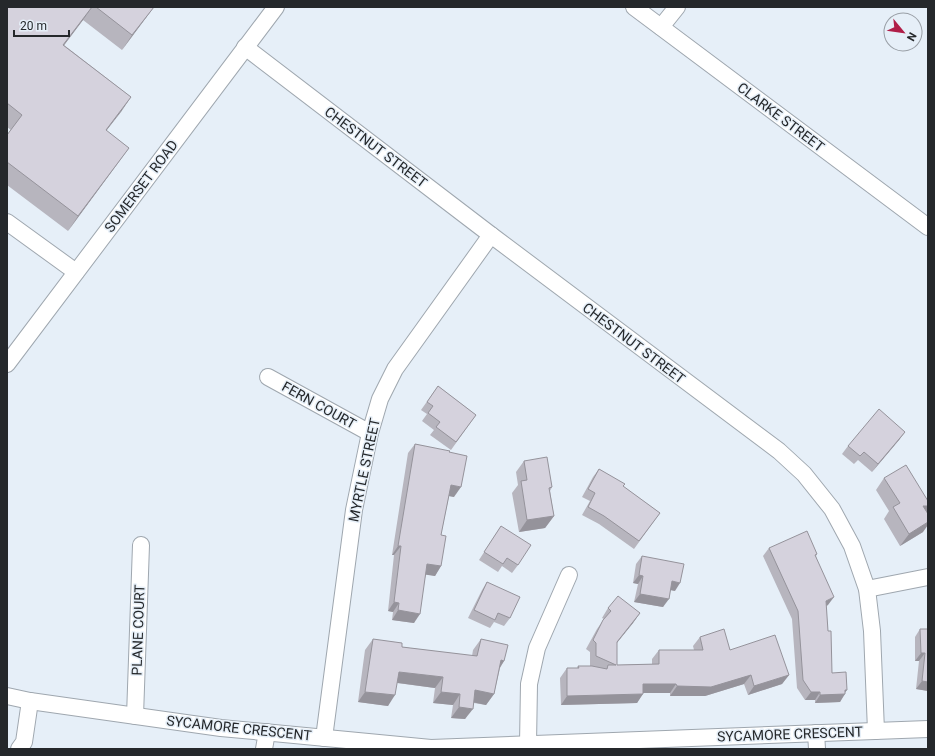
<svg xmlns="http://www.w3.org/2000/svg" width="935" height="756" font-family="Roboto,sans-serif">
<rect width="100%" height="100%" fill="#e6eff8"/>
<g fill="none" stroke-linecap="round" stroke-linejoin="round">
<g stroke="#9fa7af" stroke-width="18">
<g id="street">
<path d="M 634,7 L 928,227"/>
<path d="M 661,27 L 677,7"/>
<path d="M 245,47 L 491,235 L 779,451 L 804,474 L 832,509 L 852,546 L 867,589 L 872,631 L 876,731"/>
<path d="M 7,222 L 76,272"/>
<path d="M 7,364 L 276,7"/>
<path d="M 268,377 L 370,433"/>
<path d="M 867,589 L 928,577"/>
<path d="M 7,696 L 30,701 L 221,728 L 431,748 L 928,729"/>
<path d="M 135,716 L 141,545"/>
<path d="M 816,733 L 817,749"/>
<path d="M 324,738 L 354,510 L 370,433 L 380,399 L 395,369 L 491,235"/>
<path d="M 528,744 L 529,684 L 537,648 L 569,575"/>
<path d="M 19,749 L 24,742 L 30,701"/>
<path d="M 264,749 L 267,732"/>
</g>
</g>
<use href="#street" stroke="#fff" stroke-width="16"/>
</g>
<g fill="#b7b5be">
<path d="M 7,7 L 154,7 L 122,50 L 83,20 L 64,45 L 131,97 L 106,131 L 129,148 L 118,163 L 68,231 L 7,185 L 7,135 L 11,130 L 7,127 Z"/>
<path d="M 438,386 L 476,415 L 451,450 L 430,435 L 434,430 L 422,421 L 427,414 L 421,410 Z"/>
<path d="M 905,432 L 899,440 L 872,472 L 858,460 L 854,464 L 842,454 L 848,446 Z"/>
<path d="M 415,444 L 449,452 L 454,497 L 449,496 L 441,535 L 441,566 L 435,576 L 426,574 L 414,623 L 392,620 L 393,612 L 388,611 L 394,555 L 392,555 L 408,453 Z"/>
<path d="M 524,461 L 552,487 L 550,491 L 554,516 L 545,528 L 519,532 L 512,493 L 518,485 L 516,472 Z"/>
<path d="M 599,469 L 660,513 L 634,549 L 599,524 L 582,515 L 590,501 L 582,497 L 593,477 Z"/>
<path d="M 884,478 L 928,512 L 927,513 L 923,532 L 900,546 L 884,519 L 889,511 L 876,490 Z"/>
<path d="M 501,526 L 518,565 L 512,573 L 502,566 L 498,572 L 479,560 Z"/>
<path d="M 769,548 L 817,554 L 816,556 L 828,605 L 826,606 L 828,631 L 832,673 L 845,692 L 840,702 L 815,703 L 815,700 L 805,700 L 797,688 L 792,619 L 763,556 Z"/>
<path d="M 642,556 L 675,591 L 670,590 L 663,607 L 634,602 L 638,584 L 633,583 L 636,564 Z"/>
<path d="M 487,582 L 510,618 L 504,626 L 494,622 L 490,628 L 468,618 L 482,590 Z"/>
<path d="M 608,608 L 640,613 L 633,623 L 617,643 L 617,665 L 652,664 L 652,659 L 659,650 L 694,650 L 693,646 L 700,637 L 789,675 L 782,684 L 748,695 L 744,684 L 705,696 L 670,696 L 670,693 L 643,693 L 637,703 L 561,705 L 560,678 L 567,668 L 577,668 L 578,666 L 590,666 L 590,652 L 586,649 L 597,629 L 604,619 L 602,618 Z"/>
<path d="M 920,629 L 928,629 L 928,691 L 916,689 L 919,661 L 915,661 L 915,637 Z"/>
<path d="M 373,639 L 402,647 L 472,656 L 473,650 L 481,639 L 504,661 L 500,668 L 494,694 L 486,705 L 474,703 L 465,719 L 451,718 L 453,705 L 433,703 L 435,688 L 397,683 L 388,706 L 358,702 L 365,650 Z"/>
</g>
<g fill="#95939b">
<path d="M 92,7 L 83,20 L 53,60 L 63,45 Z"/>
<path d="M 154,7 L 122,50 L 132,35 Z"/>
<path d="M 131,97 L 121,112 L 95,145 L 106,130 Z"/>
<path d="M 129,148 L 118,163 L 68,231 L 78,216 Z"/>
<path d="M 905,432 L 899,440 L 872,472 L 878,464 Z"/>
<path d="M 451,485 L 461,487 L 454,497 L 444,495 Z"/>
<path d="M 923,506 L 928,506 L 928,512 L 923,519 Z"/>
<path d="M 554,516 L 545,528 L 519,532 L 527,520 Z"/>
<path d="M 928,522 L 928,525 L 923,532 L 900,546 L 909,534 Z"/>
<path d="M 398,546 L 401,546 L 394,555 L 392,555 Z"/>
<path d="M 427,564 L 441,566 L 435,576 L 421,574 Z"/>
<path d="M 639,575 L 643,576 L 638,584 L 633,583 Z"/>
<path d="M 672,581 L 680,583 L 675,591 L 666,589 Z"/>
<path d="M 640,594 L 669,599 L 663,607 L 634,602 Z"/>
<path d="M 834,597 L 828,605 L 820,609 L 826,601 Z"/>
<path d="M 394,602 L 399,603 L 393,612 L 388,611 Z"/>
<path d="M 398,610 L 420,614 L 414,623 L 392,620 Z"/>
<path d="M 640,613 L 633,623 L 610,651 L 617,642 Z"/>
<path d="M 921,653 L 925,653 L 919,661 L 915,661 Z"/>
<path d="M 501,660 L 504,661 L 497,672 Z"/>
<path d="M 399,672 L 443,677 L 435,688 L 391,682 Z"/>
<path d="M 751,675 L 744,684 L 705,696 L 670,696 L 677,686 Z"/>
<path d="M 789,675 L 782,684 L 748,695 L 754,686 Z"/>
<path d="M 922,681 L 928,682 L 928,691 L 916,689 Z"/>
<path d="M 643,684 L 676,684 L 670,693 L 636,693 Z"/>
<path d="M 475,690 L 494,694 L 486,705 L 467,701 Z"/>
<path d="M 845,690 L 847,690 L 844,694 L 845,694 L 840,702 L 815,703 L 820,695 Z"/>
<path d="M 365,692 L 395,695 L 388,706 L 358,702 Z"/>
<path d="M 441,692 L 460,694 L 453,705 L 433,703 Z"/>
<path d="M 811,692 L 820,692 L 815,700 L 805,700 Z"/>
<path d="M 643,694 L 637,703 L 561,705 L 567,696 Z"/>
<path d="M 459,707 L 473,709 L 465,719 L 451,718 Z"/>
</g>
<g fill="#d5d2dd" stroke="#95939b">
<path d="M 7,7 L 92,7 L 63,45 L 131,97 L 106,130 L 129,148 L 78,216 L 7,162 L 7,135 L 22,115 L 7,103 Z"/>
<path d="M 96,7 L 154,7 L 132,35 Z"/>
<path d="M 438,386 L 476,415 L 456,442 L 436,427 L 440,422 L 428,413 L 433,406 L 427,402 Z"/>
<path d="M 879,409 L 905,432 L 878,464 L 864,452 L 860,456 L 848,446 Z"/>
<path d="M 415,444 L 450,451 L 449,452 L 467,456 L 461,487 L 451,485 L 441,535 L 446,536 L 441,566 L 427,564 L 420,614 L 398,610 L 399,603 L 394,602 L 401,546 L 398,546 Z"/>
<path d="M 547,457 L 552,487 L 549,488 L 554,516 L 527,520 L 521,481 L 527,480 L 524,461 Z"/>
<path d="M 906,465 L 928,501 L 928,506 L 923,506 L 928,514 L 928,522 L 909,534 L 893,507 L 900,503 L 884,478 Z"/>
<path d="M 599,469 L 625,484 L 623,486 L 660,513 L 639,541 L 604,516 L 588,507 L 595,493 L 588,489 Z"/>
<path d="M 501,526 L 531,545 L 518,565 L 507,558 L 503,564 L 484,552 Z"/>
<path d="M 807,531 L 817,554 L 815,555 L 834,597 L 826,601 L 828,631 L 831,631 L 832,673 L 846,672 L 847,690 L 845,690 L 845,694 L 820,695 L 820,692 L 811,692 L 803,680 L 798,611 L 769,548 Z"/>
<path d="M 642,556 L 684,564 L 680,583 L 672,581 L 669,599 L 640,594 L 643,576 L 639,575 Z"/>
<path d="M 487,582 L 520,597 L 510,618 L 498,613 L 495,620 L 474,610 Z"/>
<path d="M 618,596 L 640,613 L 617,642 L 617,665 L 659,664 L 659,650 L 703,650 L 700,637 L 724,629 L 730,650 L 775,635 L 789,675 L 754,686 L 751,675 L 711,687 L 677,686 L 676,684 L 643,684 L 643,694 L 567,696 L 567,668 L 579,668 L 578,666 L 592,666 L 607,669 L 608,665 L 616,665 L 596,656 L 596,643 L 593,640 L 603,620 L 611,611 L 608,608 Z"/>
<path d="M 920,629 L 928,629 L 928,682 L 922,681 L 925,653 L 921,653 Z"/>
<path d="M 373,639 L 402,643 L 402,647 L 477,656 L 481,639 L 508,645 L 504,661 L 501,660 L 494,694 L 475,690 L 473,709 L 459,707 L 460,694 L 441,692 L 443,677 L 399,672 L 395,695 L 365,692 Z"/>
</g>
<g text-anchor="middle" stroke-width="3" stroke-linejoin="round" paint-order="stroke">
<g font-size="14" fill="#25282b" stroke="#e6eff8">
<text transform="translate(781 117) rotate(37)" y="5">CLARKE STREET</text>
<text transform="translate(376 147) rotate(37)" y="5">CHESTNUT STREET</text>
<text transform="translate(141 186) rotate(-53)" y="5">SOMERSET ROAD</text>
<text transform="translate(634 343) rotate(37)" y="5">CHESTNUT STREET</text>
<text transform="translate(319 405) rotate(29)" y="5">FERN COURT</text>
<text transform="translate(364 470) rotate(-78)" y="5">MYRTLE STREET</text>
<text transform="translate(138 630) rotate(-88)" y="5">PLANE COURT</text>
<text transform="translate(239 728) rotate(6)" y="5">SYCAMORE CRESCENT</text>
<text transform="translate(790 734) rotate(-2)" y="5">SYCAMORE CRESCENT</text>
</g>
</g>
<rect width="935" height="756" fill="none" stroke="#25282b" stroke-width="16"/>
<g transform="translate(903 32) rotate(119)"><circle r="19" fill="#e6eff8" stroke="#999fa6"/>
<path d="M0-3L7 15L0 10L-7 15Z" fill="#b01e48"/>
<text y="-6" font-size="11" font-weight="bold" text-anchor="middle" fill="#25282b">N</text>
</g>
<path d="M14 30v6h55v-6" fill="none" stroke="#25282b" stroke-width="2"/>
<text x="20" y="30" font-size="12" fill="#25282b" stroke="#e6eff8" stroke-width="3" paint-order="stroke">20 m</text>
</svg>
